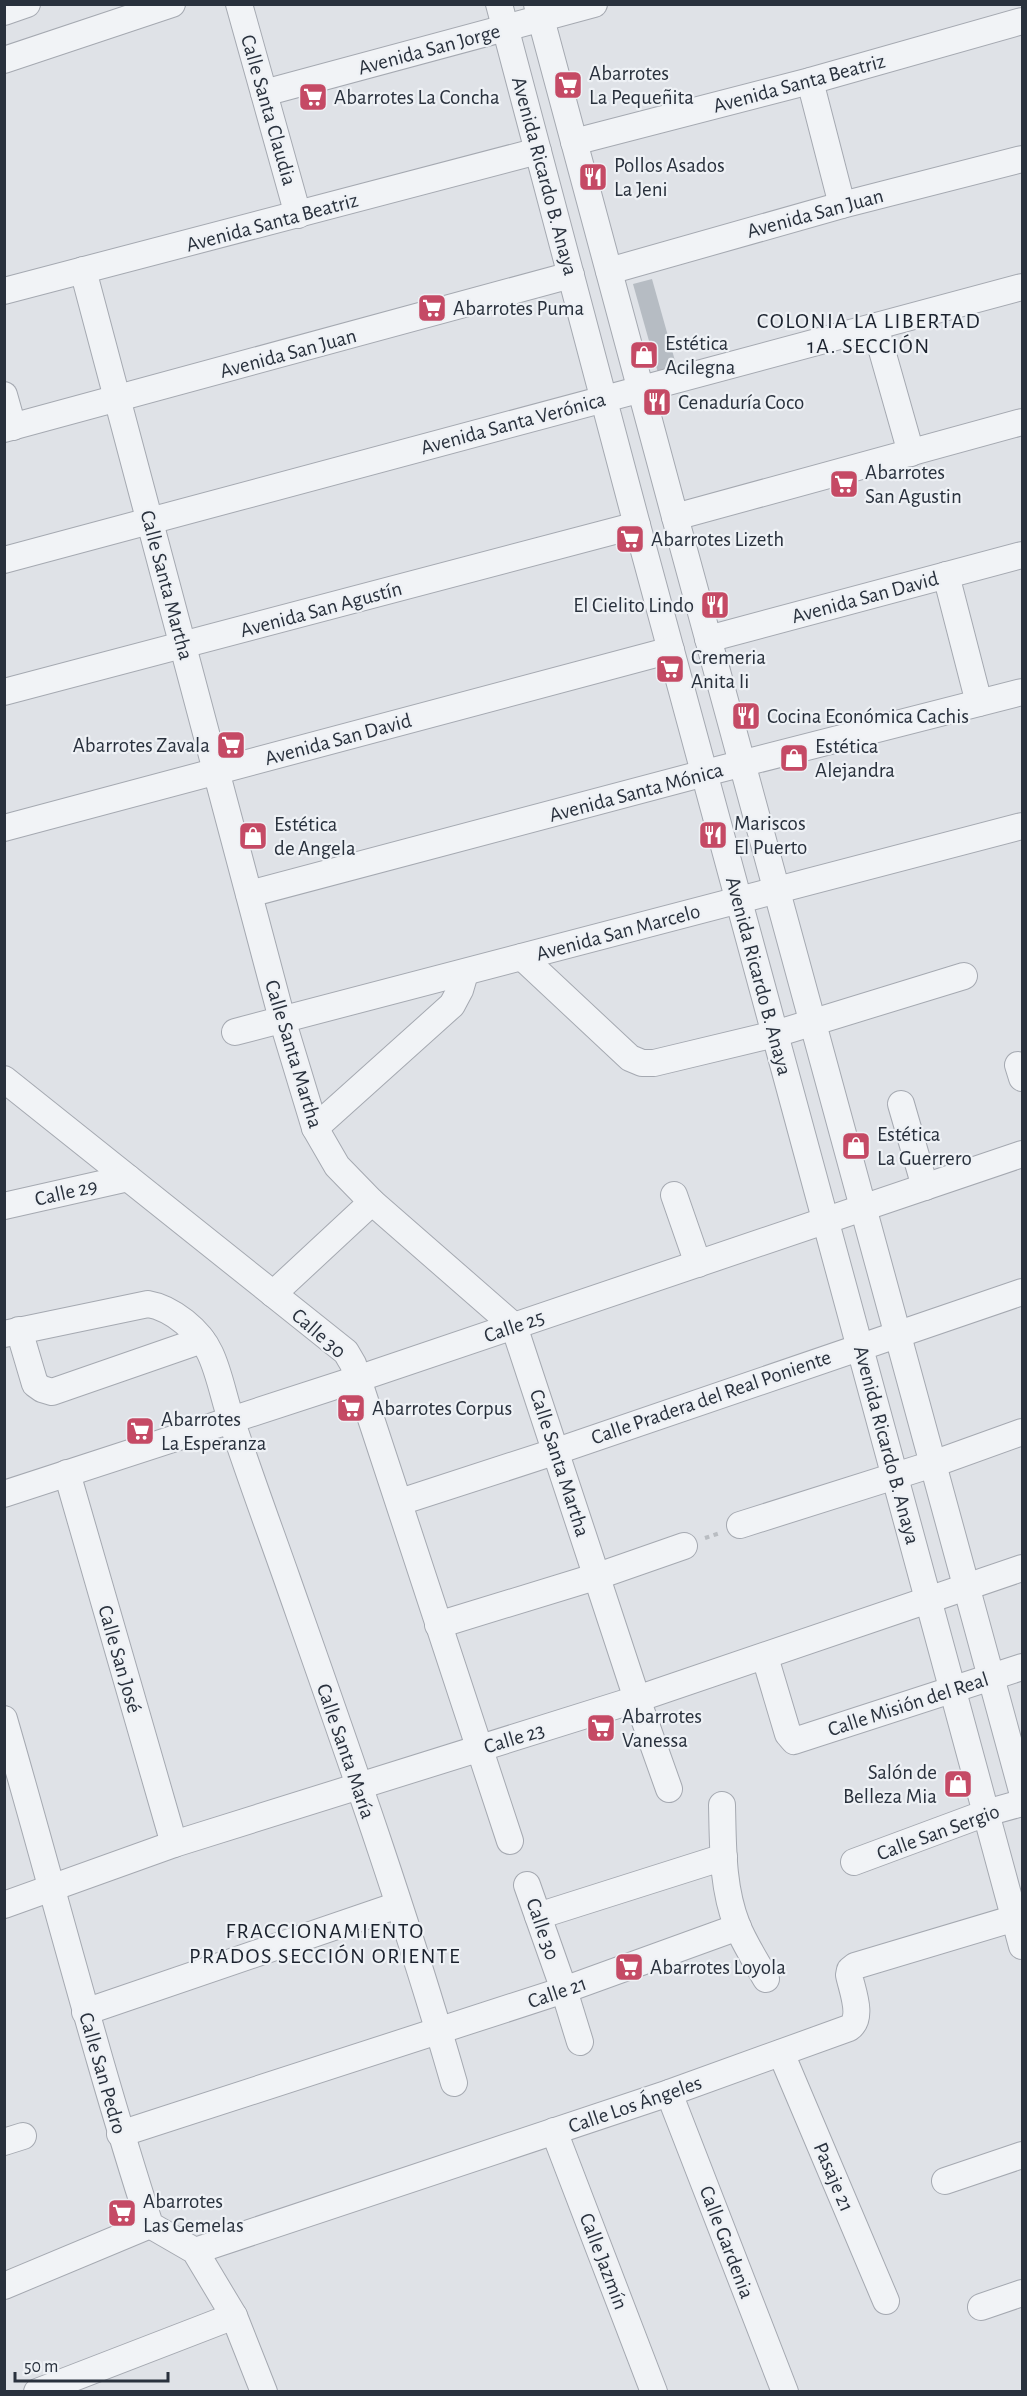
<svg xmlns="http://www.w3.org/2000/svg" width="1027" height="2396" font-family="'Alegreya Sans',sans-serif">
<rect width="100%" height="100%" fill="#dfe2e7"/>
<path fill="#b6bcc3" d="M 652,279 L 677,368 L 658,373 L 633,284 Z"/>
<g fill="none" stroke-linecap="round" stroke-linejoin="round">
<g stroke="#a5a9b1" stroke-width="28">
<g id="minor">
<path d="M 239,4 L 298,215"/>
<path d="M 499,4 L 637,525 L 1022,1946"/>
<path d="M 537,4 L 675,517 L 1022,1791"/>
<path d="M 4,12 L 27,4"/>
<path d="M 4,60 L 172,4"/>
<path d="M 810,81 L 842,205"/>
<path d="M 264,93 L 594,4"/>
<path d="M 574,142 L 810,81 L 1022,21"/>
<path d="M 83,270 L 282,1019 L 315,1128 L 337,1166 L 372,1202 L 514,1326 L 637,1699 L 669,1789"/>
<path d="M 609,271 L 842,205 L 1022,159"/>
<path d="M 4,291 L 538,151"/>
<path d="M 875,326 L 911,453"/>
<path d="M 4,395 L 13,427"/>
<path d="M 4,429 L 571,275"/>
<path d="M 675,517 L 1022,422"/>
<path d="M 4,560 L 1022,287"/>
<path d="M 946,575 L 979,703"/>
<path d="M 708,639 L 1022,555"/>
<path d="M 4,692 L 637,525"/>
<path d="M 4,828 L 671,650"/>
<path d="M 249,894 L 705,773 L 1022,692"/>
<path d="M 522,957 L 630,1058 L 642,1063 L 654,1063 L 775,1034 L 964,976"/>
<path d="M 235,1032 L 1022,826"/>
<path d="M 1018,1065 L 1022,1078"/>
<path d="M 4,1079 L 346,1352 L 353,1364 L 510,1841"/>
<path d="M 901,1104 L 925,1187"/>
<path d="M 315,1128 L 452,1005 L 460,990 L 465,973"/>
<path d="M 674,1195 L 698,1264"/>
<path d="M 4,1206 L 128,1178"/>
<path d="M 273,1294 L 372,1202"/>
<path d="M 19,1330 L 35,1384 L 42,1389 L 52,1392 L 202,1340"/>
<path d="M 4,1334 L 148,1304 C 172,1308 200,1331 210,1353 C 220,1374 224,1400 232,1422 C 249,1474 268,1525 286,1576 C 345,1744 405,1912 454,2083"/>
<path d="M 67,1473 L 174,1844"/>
<path d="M 4,1494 L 360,1378 L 1022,1154"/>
<path d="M 400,1502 L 557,1451 L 1022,1292"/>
<path d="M 740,1525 L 933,1464 L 1022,1432"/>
<path d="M 438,1625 L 598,1576 L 684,1546"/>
<path d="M 765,1657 L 788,1734 L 794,1741 L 1022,1667"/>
<path d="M 4,1719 C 53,1888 96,2058 150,2225 L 195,2251 L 234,2316 L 264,2392"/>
<path d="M 722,1805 C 723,1845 722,1887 737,1925 C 744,1943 756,1961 766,1979"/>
<path d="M 854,1862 L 986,1813 L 1022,1803"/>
<path d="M 527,1885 L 564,1990 L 580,2042"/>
<path d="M 4,1905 L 174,1844 L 637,1699 L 1022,1568"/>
<path d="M 538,1916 L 724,1857"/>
<path d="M 85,2012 L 398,1905"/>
<path d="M 781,2053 L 886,2301"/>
<path d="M 669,2093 L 785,2392"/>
<path d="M 554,2131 L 654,2392"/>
<path d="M 120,2134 L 564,1990 L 738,1927"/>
<path d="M 4,2142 L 23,2136"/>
<path d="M 945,2181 L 1022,2155"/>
<path d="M 195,2251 L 669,2093 L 849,2028 C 864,2018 852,1990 849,1975 L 850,1970 L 855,1966 L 1022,1916"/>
<path d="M 4,2286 L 150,2225"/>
<path d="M 981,2307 L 1022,2293"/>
<path d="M 37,2392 L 234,2316"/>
</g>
</g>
<path stroke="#b9bdc2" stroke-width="4" stroke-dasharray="4.5 4.5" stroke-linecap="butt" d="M 705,1538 L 720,1533"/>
<use href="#minor" stroke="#f1f3f6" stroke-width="26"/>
</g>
<defs>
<g id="supermarket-square" transform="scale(1.5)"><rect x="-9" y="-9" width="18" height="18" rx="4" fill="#c54a65" stroke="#eef1f5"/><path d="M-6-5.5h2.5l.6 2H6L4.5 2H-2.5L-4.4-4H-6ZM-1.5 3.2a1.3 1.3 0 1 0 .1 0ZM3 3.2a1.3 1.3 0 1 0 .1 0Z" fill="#fff"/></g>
<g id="restaurant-square" transform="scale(1.5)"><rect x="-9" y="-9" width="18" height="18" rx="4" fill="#c54a65" stroke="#eef1f5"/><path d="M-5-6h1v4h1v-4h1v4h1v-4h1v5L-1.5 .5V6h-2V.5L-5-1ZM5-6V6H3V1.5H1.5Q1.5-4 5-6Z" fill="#fff"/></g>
<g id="shop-square" transform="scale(1.5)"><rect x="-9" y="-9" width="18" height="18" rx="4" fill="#c54a65" stroke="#eef1f5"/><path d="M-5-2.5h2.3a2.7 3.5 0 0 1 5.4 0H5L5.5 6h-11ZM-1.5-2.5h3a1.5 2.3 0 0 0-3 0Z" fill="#fff"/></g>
</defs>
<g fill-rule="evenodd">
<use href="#supermarket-square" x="568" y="85"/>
<use href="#supermarket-square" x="313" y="97"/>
<use href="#restaurant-square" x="593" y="177"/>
<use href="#supermarket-square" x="432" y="308"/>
<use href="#shop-square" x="644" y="355"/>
<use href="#restaurant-square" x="657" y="402"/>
<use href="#supermarket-square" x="844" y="484"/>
<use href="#supermarket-square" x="630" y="539"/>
<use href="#restaurant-square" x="715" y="605"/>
<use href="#supermarket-square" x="670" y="669"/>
<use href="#restaurant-square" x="746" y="716"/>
<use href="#supermarket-square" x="231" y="745"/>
<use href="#shop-square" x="794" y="758"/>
<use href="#restaurant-square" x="713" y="835"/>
<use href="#shop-square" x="253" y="836"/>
<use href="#shop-square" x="856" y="1146"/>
<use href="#supermarket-square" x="351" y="1408"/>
<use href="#supermarket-square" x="140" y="1431"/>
<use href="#supermarket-square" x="601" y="1728"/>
<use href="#shop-square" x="958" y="1784"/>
<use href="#supermarket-square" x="629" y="1967"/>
<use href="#supermarket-square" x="122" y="2213"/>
</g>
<g text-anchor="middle" stroke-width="4.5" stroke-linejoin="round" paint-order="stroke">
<g font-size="21" fill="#29313d" stroke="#eef1f5">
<text transform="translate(429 49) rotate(-15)" y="7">Avenida San Jorge</text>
<text transform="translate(799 83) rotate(-15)" y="7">Avenida Santa Beatriz</text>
<text transform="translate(269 110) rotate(74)" y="7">Calle Santa Claudia</text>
<text transform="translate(545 176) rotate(75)" y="7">Avenida Ricardo B. Anaya</text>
<text transform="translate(815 213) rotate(-15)" y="7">Avenida San Juan</text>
<text transform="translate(272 222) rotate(-15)" y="7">Avenida Santa Beatriz</text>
<text transform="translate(288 353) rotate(-15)" y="7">Avenida San Juan</text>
<text transform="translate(513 423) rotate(-15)" y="7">Avenida Santa Verónica</text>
<text transform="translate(167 585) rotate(75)" y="7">Calle Santa Martha</text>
<text transform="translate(865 597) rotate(-15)" y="7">Avenida San David</text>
<text transform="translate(321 609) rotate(-15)" y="7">Avenida San Agustín</text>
<text transform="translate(338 739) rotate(-15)" y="7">Avenida San David</text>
<text transform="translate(636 792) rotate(-15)" y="7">Avenida Santa Mónica</text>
<text transform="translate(618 932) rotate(-15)" y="7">Avenida San Marcelo</text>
<text transform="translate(759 976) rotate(75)" y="7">Avenida Ricardo B. Anaya</text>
<text transform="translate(294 1054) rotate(73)" y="7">Calle Santa Martha</text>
<text transform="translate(66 1192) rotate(-13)" y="7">Calle 29</text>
<text transform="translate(514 1326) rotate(-19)" y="7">Calle 25</text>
<text transform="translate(319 1333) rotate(41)" y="7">Calle 30</text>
<text transform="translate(711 1397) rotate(-19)" y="7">Calle Pradera del Real Poniente</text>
<text transform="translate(887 1445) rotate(75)" y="7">Avenida Ricardo B. Anaya</text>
<text transform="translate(560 1463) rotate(72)" y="7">Calle Santa Martha</text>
<text transform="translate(120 1659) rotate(74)" y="7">Calle San José</text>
<text transform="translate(908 1704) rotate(-18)" y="7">Calle Misión del Real</text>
<text transform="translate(514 1738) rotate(-17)" y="7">Calle 23</text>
<text transform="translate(346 1751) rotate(71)" y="7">Calle Santa María</text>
<text transform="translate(938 1832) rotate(-20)" y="7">Calle San Sergio</text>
<text transform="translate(543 1929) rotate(71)" y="7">Calle 30</text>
<text transform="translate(557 1992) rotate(-19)" y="7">Calle 21</text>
<text transform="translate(103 2073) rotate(74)" y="7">Calle San Pedro</text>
<text transform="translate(635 2104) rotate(-19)" y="7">Calle Los Ángeles</text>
<text transform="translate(834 2177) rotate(67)" y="7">Pasaje 21</text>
<text transform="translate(727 2242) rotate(69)" y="7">Calle Gardenia</text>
<text transform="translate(604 2261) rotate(69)" y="7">Calle Jazmín</text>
</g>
<g font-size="21" fill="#29313d" stroke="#eef1f5" text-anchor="start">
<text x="589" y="80">Abarrotes<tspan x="589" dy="24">La Pequeñita</tspan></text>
<text x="334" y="104">Abarrotes La Concha</text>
<text x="614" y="172">Pollos Asados<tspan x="614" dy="24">La Jeni</tspan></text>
<text x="453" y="315">Abarrotes Puma</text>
<text x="665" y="350">Estética<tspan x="665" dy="24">Acilegna</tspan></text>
<text x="678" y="409">Cenaduría Coco</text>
<text x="865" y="479">Abarrotes<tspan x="865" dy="24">San Agustin</tspan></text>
<text x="651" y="546">Abarrotes Lizeth</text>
<text x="694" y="612" text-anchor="end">El Cielito Lindo</text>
<text x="691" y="664">Cremeria<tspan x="691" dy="24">Anita Ii</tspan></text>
<text x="767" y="723">Cocina Económica Cachis</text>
<text x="210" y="752" text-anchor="end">Abarrotes Zavala</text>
<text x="815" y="753">Estética<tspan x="815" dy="24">Alejandra</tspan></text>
<text x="734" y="830">Mariscos<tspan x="734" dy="24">El Puerto</tspan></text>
<text x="274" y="831">Estética<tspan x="274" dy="24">de Angela</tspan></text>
<text x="877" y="1141">Estética<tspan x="877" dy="24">La Guerrero</tspan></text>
<text x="372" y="1415">Abarrotes Corpus</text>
<text x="161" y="1426">Abarrotes<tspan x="161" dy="24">La Esperanza</tspan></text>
<text x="622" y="1723">Abarrotes<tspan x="622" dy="24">Vanessa</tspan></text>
<text x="937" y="1779" text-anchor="end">Salón de<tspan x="937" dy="24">Belleza Mia</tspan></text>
<text x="650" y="1974">Abarrotes Loyola</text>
<text x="143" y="2208">Abarrotes<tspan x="143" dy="24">Las Gemelas</tspan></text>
</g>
<g font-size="22" letter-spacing="1.5" fill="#1b222e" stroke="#eef1f5">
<text x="869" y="328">COLONIA LA LIBERTAD<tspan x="869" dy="25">1A. SECCIÓN</tspan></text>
<text x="325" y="1938">FRACCIONAMIENTO<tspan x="325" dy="25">PRADOS SECCIÓN ORIENTE</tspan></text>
</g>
</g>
<rect width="1027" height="2396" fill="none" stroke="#29313d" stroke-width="12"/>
<path d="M15 2372v9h153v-9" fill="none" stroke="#29313d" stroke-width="3"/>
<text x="24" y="2372" font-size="18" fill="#29313d" stroke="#eef1f5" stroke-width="4.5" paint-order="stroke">50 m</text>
</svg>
